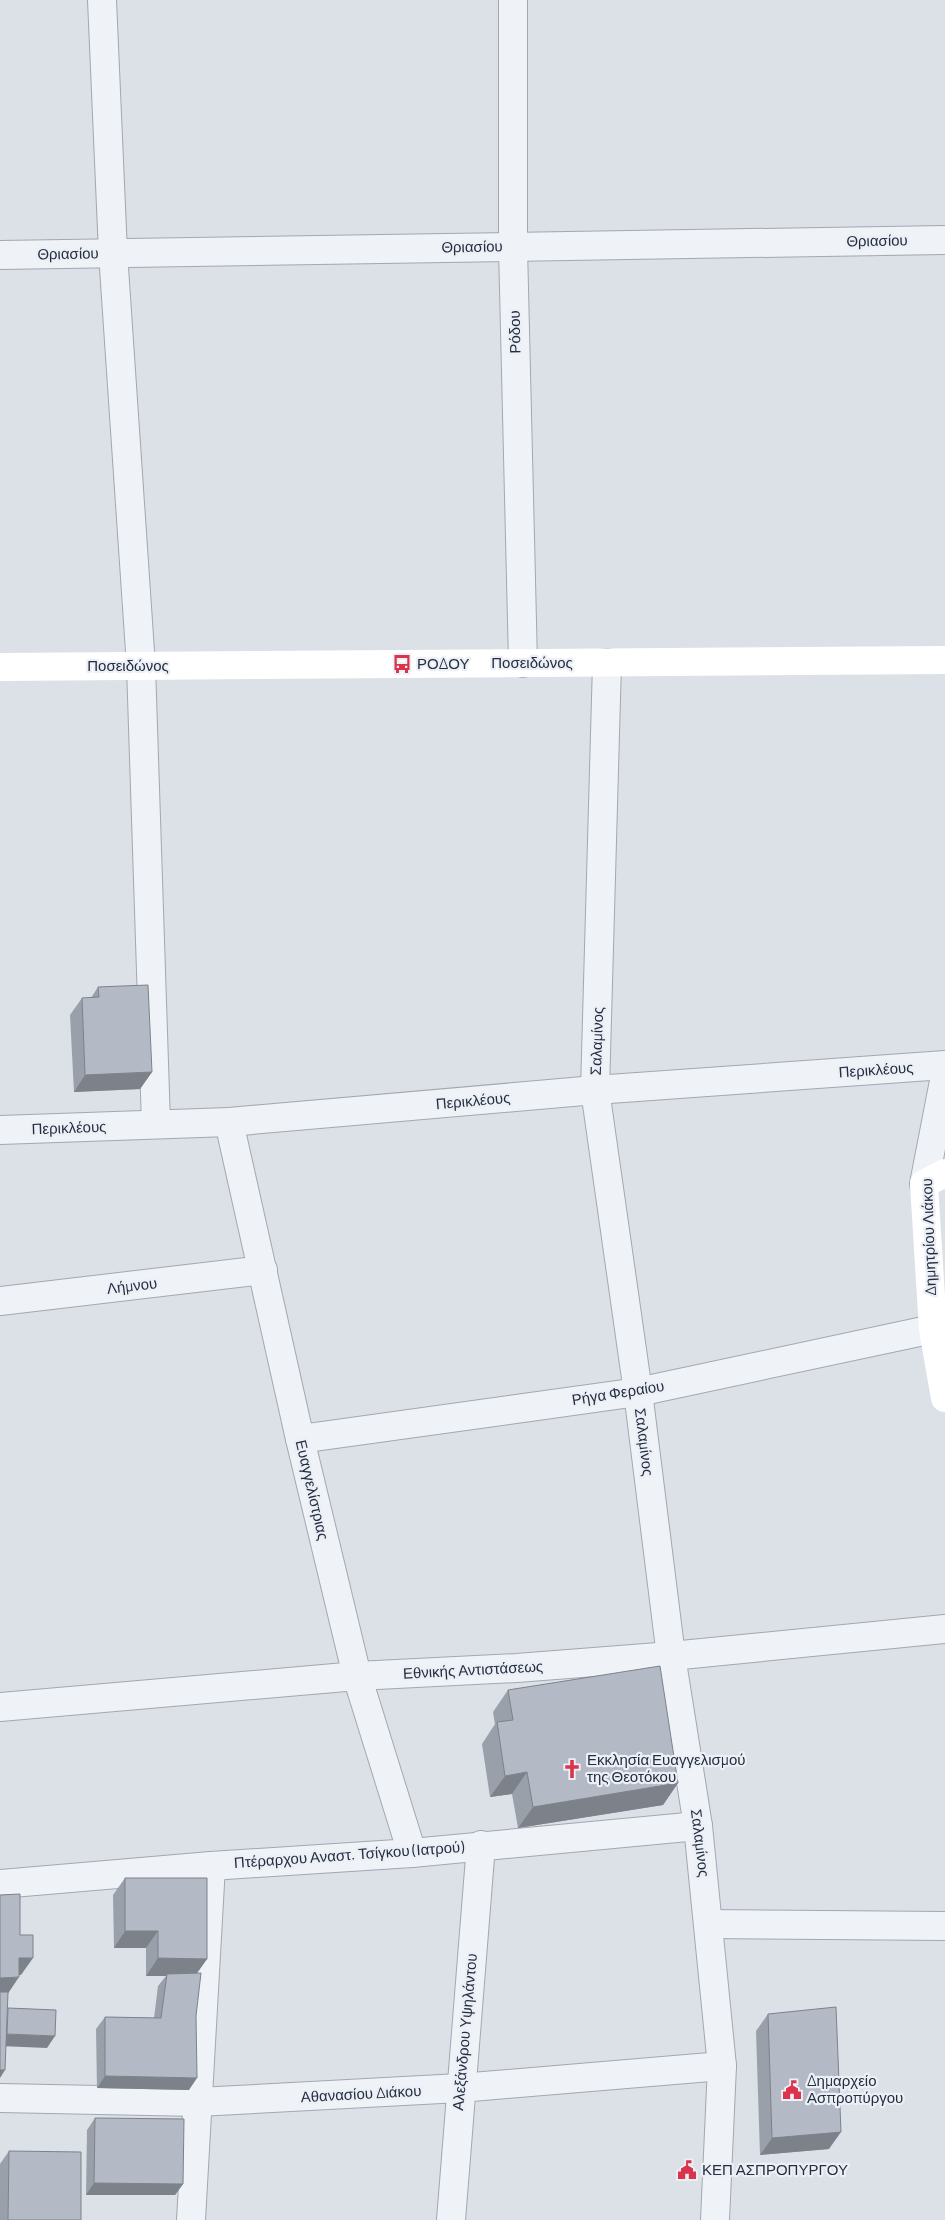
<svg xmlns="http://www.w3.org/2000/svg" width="945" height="2220" font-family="Barlow,sans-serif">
<rect width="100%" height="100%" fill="#dce1e8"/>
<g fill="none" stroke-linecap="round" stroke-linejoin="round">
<g stroke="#a1a8b2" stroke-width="30">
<g id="street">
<path d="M 102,0 L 113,253 L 141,666 L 156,1124"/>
<path d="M 513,0 L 513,247 L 523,663"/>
<path d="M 0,255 L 945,240"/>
<path d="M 607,663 L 595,1090 L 638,1392 L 671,1656 L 698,1826 L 722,2066 L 715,2220"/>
<path d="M 229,1122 L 300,1439 L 357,1676 L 412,1853"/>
<path d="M 0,1130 L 229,1122 L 595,1090 L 945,1065"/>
<path d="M 924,1184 L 945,1076"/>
<path d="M 0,1301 L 263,1270"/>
<path d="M 300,1439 L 638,1392 L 933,1329"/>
<path d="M 0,1707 L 357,1676 L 517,1668 L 671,1656 L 945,1629"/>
<path d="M 0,1884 L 211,1866 L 412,1853 L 698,1826"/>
<path d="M 709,1924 L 945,1926"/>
<path d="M 0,2098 L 198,2102 L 460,2088 L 722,2066"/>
<path d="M 191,2220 L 211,1866"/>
<path d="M 451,2220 L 481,1845"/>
</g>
</g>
<use href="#street" stroke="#eff2f6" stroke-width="28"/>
<g stroke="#fff" stroke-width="28">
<path d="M 0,667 L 945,660"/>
<path d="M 945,1173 L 924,1184 L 933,1329 L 945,1398"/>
</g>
</g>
<g fill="#9aa0a9">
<path d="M 98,987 L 152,1072 L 140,1089 L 74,1092 L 70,1015 L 82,998 L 91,998 Z"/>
<path d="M 508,1690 L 678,1783 L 663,1805 L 518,1828 L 512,1794 L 490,1797 L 482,1744 L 495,1724 L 493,1712 Z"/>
<path d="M 125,1878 L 207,1959 L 197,1973 L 196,2016 L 189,2090 L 97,2088 L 96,2029 L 105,2017 L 154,2018 L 158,1986 L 166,1976 L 146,1976 L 146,1948 L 114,1948 L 113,1895 Z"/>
<path d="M 768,2014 L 829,2149 L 760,2155 L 756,2031 Z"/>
<path d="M 95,2118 L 183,2184 L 175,2195 L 86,2195 L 87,2130 Z"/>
<path d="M 9,2151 L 81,2220 L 0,2220 L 0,2164 Z"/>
</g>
<g fill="#7d828a">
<path d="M 152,1072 L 140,1089 L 74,1092 L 85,1075 Z"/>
<path d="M 527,1772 L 512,1794 L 490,1797 L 505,1776 Z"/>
<path d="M 678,1783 L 663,1805 L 518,1828 L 533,1807 Z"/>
<path d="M 125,1931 L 158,1931 L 146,1948 L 114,1948 Z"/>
<path d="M 19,1958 L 33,1958 L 21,1975 L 7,1975 Z"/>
<path d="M 158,1958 L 207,1959 L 195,1976 L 167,1974 L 166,1976 L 146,1976 Z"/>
<path d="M 19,1977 L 7,1995 L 0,1995 L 0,1978 Z"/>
<path d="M 5,2034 L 55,2036 L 47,2048 L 0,2046 Z"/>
<path d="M 0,2070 L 5,2070 L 0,2078 Z"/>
<path d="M 105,2076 L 197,2078 L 189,2090 L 97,2088 Z"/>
<path d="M 841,2132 L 829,2149 L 760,2155 L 772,2138 Z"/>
<path d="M 94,2183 L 183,2184 L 175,2195 L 86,2195 Z"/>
</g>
<g fill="#b3bac5" stroke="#7d828a">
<path d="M 148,985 L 152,1072 L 85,1075 L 82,998 L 99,997 L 98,987 Z"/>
<path d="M 660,1666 L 678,1783 L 533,1807 L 527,1772 L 505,1776 L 497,1722 L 513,1720 L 508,1690 Z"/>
<path d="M 125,1878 L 207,1878 L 207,1959 L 158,1958 L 158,1931 L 125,1931 Z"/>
<path d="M 20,1894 L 20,1935 L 33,1935 L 33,1958 L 19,1958 L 19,1977 L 0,1978 L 0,1895 Z"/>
<path d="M 201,1973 L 196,2016 L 197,2078 L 105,2076 L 105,2017 L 161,2018 L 167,1974 Z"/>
<path d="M 0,1992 L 8,1992 L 5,2070 L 0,2070 Z"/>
<path d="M 836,2007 L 841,2132 L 772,2138 L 768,2014 Z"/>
<path d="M 8,2008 L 56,2010 L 55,2036 L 7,2034 Z"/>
<path d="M 95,2118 L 184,2119 L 183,2184 L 94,2183 Z"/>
<path d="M 9,2151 L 81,2152 L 81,2220 L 8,2220 Z"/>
</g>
<defs>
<g id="bus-bare" transform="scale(1.5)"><path d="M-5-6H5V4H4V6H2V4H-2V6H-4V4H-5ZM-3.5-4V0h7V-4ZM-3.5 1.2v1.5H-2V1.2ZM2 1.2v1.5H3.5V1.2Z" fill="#db334b" stroke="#ecf0f6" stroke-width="2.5" paint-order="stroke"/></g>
<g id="church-bare" transform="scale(1.5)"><path d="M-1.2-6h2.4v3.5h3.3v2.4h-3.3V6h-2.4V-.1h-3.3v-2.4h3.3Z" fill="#db334b" stroke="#ecf0f6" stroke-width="2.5" paint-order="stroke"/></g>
<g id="civic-bare" transform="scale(1.5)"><path d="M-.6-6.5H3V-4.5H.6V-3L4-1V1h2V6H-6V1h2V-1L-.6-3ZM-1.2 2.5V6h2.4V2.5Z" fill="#db334b" stroke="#ecf0f6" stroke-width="2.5" paint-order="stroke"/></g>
</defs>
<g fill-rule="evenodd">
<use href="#bus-bare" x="402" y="664"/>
<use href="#church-bare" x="572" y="1769"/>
<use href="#civic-bare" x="792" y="2090"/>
<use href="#civic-bare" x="687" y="2170"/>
</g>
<g text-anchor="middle" stroke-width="4.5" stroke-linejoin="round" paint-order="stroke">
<g font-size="15" fill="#252e40" stroke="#ecf0f6">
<text transform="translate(877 241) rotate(-1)" y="5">Θριασίου</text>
<text transform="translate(472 247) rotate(-1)" y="5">Θριασίου</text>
<text transform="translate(68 254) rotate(-1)" y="5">Θριασίου</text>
<text transform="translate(515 332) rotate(-91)" y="5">Ρόδου</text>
<text x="532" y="668">Ποσειδώνος</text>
<text x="128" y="671">Ποσειδώνος</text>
<text transform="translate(597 1041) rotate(-88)" y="5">Σαλαμίνος</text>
<text transform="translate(876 1070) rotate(-4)" y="5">Περικλέους</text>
<text transform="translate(473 1101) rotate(-5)" y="5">Περικλέους</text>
<text transform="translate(69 1128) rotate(-2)" y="5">Περικλέους</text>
<text transform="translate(929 1237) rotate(-92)" y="5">Δημητρίου Λιάκου</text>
<text transform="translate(132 1286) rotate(-7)" y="5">Λήμνου</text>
<text transform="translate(618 1393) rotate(-9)" y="5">Ρήγα Φεραίου</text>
<text transform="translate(644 1442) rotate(83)" y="5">Σαλαμίνος</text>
<text transform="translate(312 1490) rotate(77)" y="5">Ευαγγελίστριας</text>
<text transform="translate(473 1670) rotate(-3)" y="5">Εθνικής Αντιστάσεως</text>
<text transform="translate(700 1843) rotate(83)" y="5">Σαλαμίνος</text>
<text transform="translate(349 1855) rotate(-4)" y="5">Πτέραρχου Αναστ. Τσίγκου (Ιατρού)</text>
<text transform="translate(465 2032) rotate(-85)" y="5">Αλεξάνδρου Υψηλάντου</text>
<text transform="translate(361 2094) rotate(-3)" y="5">Αθανασίου Διάκου</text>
</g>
<g font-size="15" fill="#252e40" stroke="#ecf0f6" text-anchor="start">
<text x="417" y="669">ΡΟΔΟΥ</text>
<text x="587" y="1765">Εκκλησία Ευαγγελισμού<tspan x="587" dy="17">της Θεοτόκου</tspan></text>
<text x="807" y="2086">Δημαρχείο<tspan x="807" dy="17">Ασπροπύργου</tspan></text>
<text x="702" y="2175">ΚΕΠ ΑΣΠΡΟΠΥΡΓΟΥ</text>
</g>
</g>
</svg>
